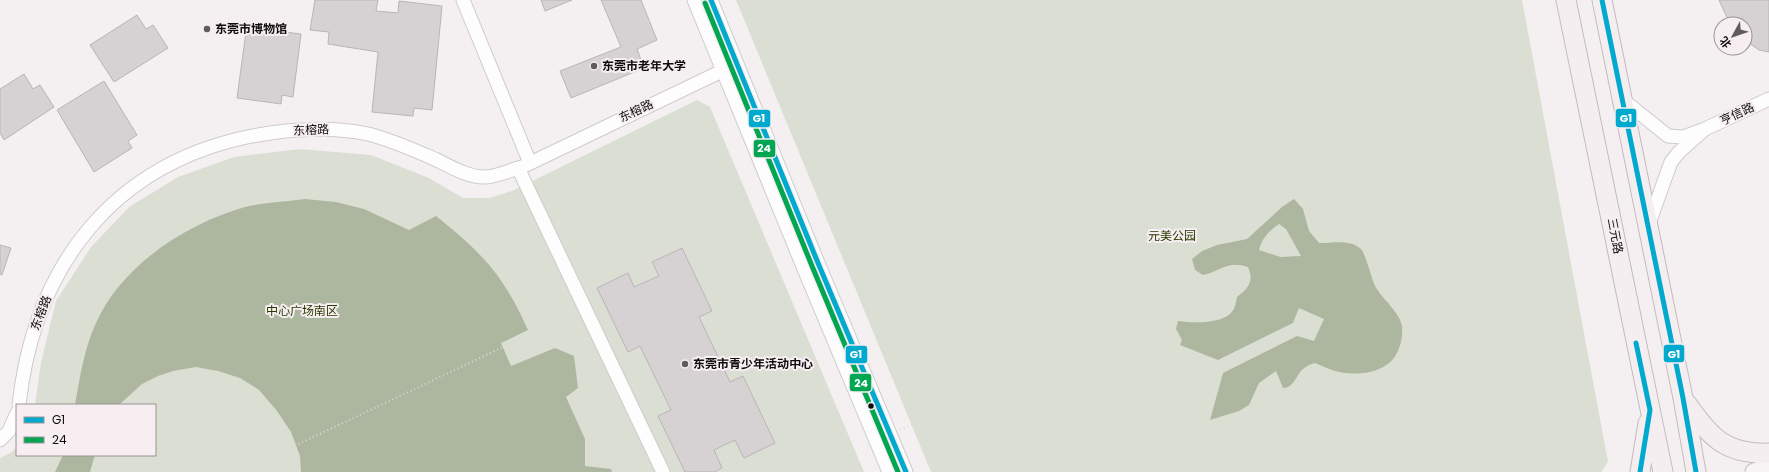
<svg xmlns="http://www.w3.org/2000/svg" width="1769" height="472" font-family="Poppins,'Noto Sans SC',sans-serif">
<rect width="100%" height="100%" fill="#f4f0f2"/>
<g fill="#dbdfd3">
<path d="M 736,0 L 1522,0 L 1608,462 L 1601,472 L 931,472 Z"/>
<path d="M 697,100 L 710,107 L 864,472 L 0,472 L 0,458 L 12,452 L 17,447 L 17,455 L 155,455 L 155,405 L 35,405 L 41,362 L 56,301 L 91,247 L 129,207 L 178,177 L 234,157 L 300,149 L 371,155 L 429,178 L 463,198 L 489,198 L 512,191 Z"/>
</g>
<g fill="#adb79f" fill-rule="evenodd">
<path d="M 305,199 L 336,202 L 364,209 L 409,230 L 436,216 C 451,228 467,241 480,255 C 501,276 516,303 528,330 L 501,343 L 511,366 L 555,348 L 574,356 L 578,388 L 566,397 L 585,439 L 585,466 L 611,469 L 612,472 L 301,472 L 300,456 L 291,432 L 277,411 L 259,390 L 240,378 L 218,371 L 196,367 L 173,371 L 158,376 L 142,384 L 119,405 L 75,405 C 80,377 84,349 96,323 C 121,266 187,223 245,207 C 264,202 286,202 305,199 Z"/>
<path d="M 1294,199 L 1303,209 L 1309,231 L 1319,243 C 1332,243 1351,239 1361,249 C 1366,255 1371,277 1375,286 C 1382,299 1399,311 1402,326 C 1403,335 1401,345 1397,353 C 1386,375 1352,377 1332,370 C 1326,368 1320,365 1315,363 C 1311,364 1306,366 1303,369 C 1296,375 1294,388 1283,388 L 1276,371 L 1259,383 L 1249,405 L 1239,411 L 1210,420 L 1223,373 L 1297,336 L 1314,341 L 1324,319 L 1299,308 L 1293,323 L 1218,360 L 1180,345 L 1182,340 L 1176,329 L 1178,321 C 1193,323 1218,324 1230,314 C 1235,310 1236,302 1237,297 C 1249,288 1254,281 1248,267 C 1227,260 1221,271 1203,275 L 1195,270 L 1192,259 L 1202,251 L 1217,245 L 1247,239 L 1282,207 ZM 1279,224 L 1286,229 L 1301,256 L 1281,257 L 1259,250 C 1262,238 1269,231 1279,224 Z"/>
<path d="M 63,455 L 95,455 L 90,472 L 55,472 Z"/>
</g>
<g fill="#d6d2d4" stroke="#b9b5b7">
<path d="M 315,0 L 378,0 L 376,11 L 398,13 L 399,1 L 442,6 L 432,110 L 414,108 L 413,116 L 372,112 L 378,52 L 328,44 L 329,32 L 310,30 Z"/>
<path d="M 541,0 L 572,0 L 545,11 Z"/>
<path d="M 601,0 L 641,0 L 657,40 L 637,49 L 644,68 L 571,98 L 560,71 L 621,47 Z"/>
<path d="M 1719,0 L 1769,0 L 1769,52 L 1759,50 L 1745,40 L 1745,24 L 1730,24 Z"/>
<path d="M 137,15 L 146,29 L 153,25 L 168,48 L 114,82 L 90,45 Z"/>
<path d="M 260,29 L 301,34 L 293,97 L 282,95 L 281,104 L 237,98 L 246,32 L 259,34 Z"/>
<path d="M 24,74 L 33,89 L 40,85 L 54,107 L 4,140 L 0,133 L 0,89 Z"/>
<path d="M 104,81 L 137,135 L 128,141 L 132,148 L 94,172 L 57,110 Z"/>
<path d="M 0,245 L 11,248 L 2,275 L 0,274 Z"/>
<path d="M 682,248 L 712,311 L 699,317 L 730,382 L 743,376 L 775,443 L 744,458 L 735,440 L 714,450 L 722,468 L 714,472 L 685,472 L 658,416 L 671,410 L 640,346 L 628,352 L 597,288 L 628,273 L 634,287 L 659,276 L 652,262 Z"/>
</g>
<g fill="none" stroke-linecap="round" stroke-linejoin="round">
<g stroke="#cecbcc" stroke-width="15">
<g id="minor">
<path d="M 463,0 L 530,163"/>
<path d="M 694,0 L 804,269 L 889,472"/>
<path d="M 711,0 L 818,263 L 906,472"/>
<path d="M 1622,99 L 1668,136 L 1683,137 L 1705,129 L 1679,152 L 1671,162 L 1648,226"/>
<path d="M 1705,129 L 1769,99"/>
<path d="M 518,168 L 663,472"/>
<path d="M 19,405 C 34,267 112,164 252,136 C 290,129 330,126 368,134 C 392,140 414,150 437,160 C 451,167 468,177 484,177 C 497,177 510,170 522,167 L 722,71"/>
<path d="M 0,440 L 9,431 L 17,413"/>
</g>
</g>
<g stroke="#c2bbbe" stroke-width="19">
<path id="major" d="M 1754,472 L 1769,467"/>
</g>
<g stroke="#c2bbbe" stroke-width="21">
<g id="highway">
<path d="M 1566,0 L 1663,472"/>
<path d="M 1602,0 L 1683,398 L 1696,472"/>
<path d="M 1687,404 C 1710,437 1726,455 1769,453"/>
<path d="M 1640,472 L 1648,423"/>
</g>
</g>
<g stroke="#dad9d9" stroke-width="2" stroke-dasharray="1 3" stroke-linecap="butt">
<path d="M 1009,28 L 984,27 L 949,29 L 909,40 L 877,55 L 859,68 L 848,95 L 847,113 L 854,132 L 876,152 L 907,158 L 974,137 L 1006,131 L 1037,122 L 1066,107"/>
<path d="M 132,405 C 179,366 255,387 278,443 C 282,453 285,461 284,472"/>
<path d="M 900,430 L 1004,384 L 1054,349 L 1093,293 L 1118,226 L 1125,186 L 1120,155 L 1094,126 L 1066,107 L 1009,28 L 1011,0"/>
<path d="M 98,472 L 101,455"/>
<path d="M 249,472 L 248,468 L 558,321 L 540,285 L 556,278"/>
<path d="M 614,472 L 604,449 L 631,436"/>
</g>
<use href="#minor" stroke="#fdfdfd" stroke-width="13"/>
<use href="#major" stroke="#f8f4f6" stroke-width="17"/>
<use href="#highway" stroke="#f5eef1" stroke-width="19"/>
<g stroke="#f6eef1" stroke-width="8">
<g id="bus-1">
<path d="M 711,0 L 818,263 L 906,472"/>
<path d="M 1602,0 L 1683,398 L 1696,472"/>
<path d="M 1636,343 L 1650,410 L 1640,472"/>
</g>
</g>
<g stroke="#f6eef1" stroke-width="8">
<path id="bus-2" d="M 705,3 L 812,266 L 898,472"/>
</g>
<use href="#bus-1" stroke="#00a9ce" stroke-width="5"/>
<use href="#bus-2" stroke="#00a651" stroke-width="5"/>
</g>
<g fill="#5e5c5d" stroke="#f6eef1" stroke-width="1.5">
<circle cx="207" cy="29" r="4"/>
<circle cx="594" cy="66" r="4"/>
<circle cx="685" cy="364" r="4"/>
</g>
<circle fill="#0e0c0d" stroke="#f6eef1" stroke-width="1.5" cx="871" cy="406" r="3.5"/>
<g text-anchor="middle" stroke-width="4" stroke-linejoin="round" paint-order="stroke">
<g font-size="12" font-weight="bold" fill="#0e0c0d" stroke="#f6eef1" text-anchor="start">
<text x="215" y="33">东莞市博物馆</text>
<text x="602" y="70">东莞市老年大学</text>
<text x="693" y="368">东莞市青少年活动中心</text>
</g>
<g font-size="12" fill="#0e0c0d" stroke="#f6eef1">
<text transform="translate(636 111) rotate(-25)" y="4">东榕路</text>
<text transform="translate(1737 114) rotate(-25)" y="4">亨信路</text>
<text transform="translate(311 130) rotate(-2)" y="4">东榕路</text>
<text transform="translate(1615 236) rotate(79)" y="4">三元路</text>
<text transform="translate(41 313) rotate(-69)" y="4">东榕路</text>
</g>
<g font-size="12" fill="#2a3b00" stroke="#f6eef1">
<text x="1172" y="240">元美公园</text>
<text x="302" y="315">中心广场南区</text>
</g>
</g>
<g stroke="#f6eef1" stroke-width="1.5">
<rect x="1615" y="108" width="22" height="20" rx="4" fill="#00a9ce"/>
<rect x="748" y="109" width="23" height="19" rx="4" fill="#00a9ce"/>
<rect x="753" y="139" width="23" height="19" rx="4" fill="#00a651"/>
<rect x="1663" y="344" width="22" height="19" rx="4" fill="#00a9ce"/>
<rect x="845" y="345" width="23" height="19" rx="4" fill="#00a9ce"/>
<rect x="849" y="373" width="23" height="19" rx="4" fill="#00a651"/>
</g>
<g font-size="11" text-anchor="middle" font-weight="bold" fill="#fff">
<text x="1626" y="122">G1</text>
<text x="759" y="122">G1</text>
<text x="764" y="152">24</text>
<text x="1674" y="358">G1</text>
<text x="856" y="358">G1</text>
<text x="861" y="387">24</text>
</g>
<rect x="16" y="404" width="140" height="52" fill="#f6eef1" stroke="#999496"/>
<rect x="24" y="417" width="20" height="6" fill="#00a9ce" stroke="#999496"/>
<text x="52" y="424" font-size="12" fill="#0e0c0d">G1</text>
<rect x="24" y="437" width="20" height="6" fill="#00a651" stroke="#999496"/>
<text x="52" y="444" font-size="12" fill="#0e0c0d">24</text>
<g transform="translate(1733 36) rotate(230)"><circle r="19" fill="#f6eef1" stroke="#999496"/>
<path d="M0-3L7 15L0 10L-7 15Z" fill="#5e5c5d"/>
<text y="-6" font-size="11" font-weight="bold" text-anchor="middle" fill="#0e0c0d">北</text>
</g>
</svg>
